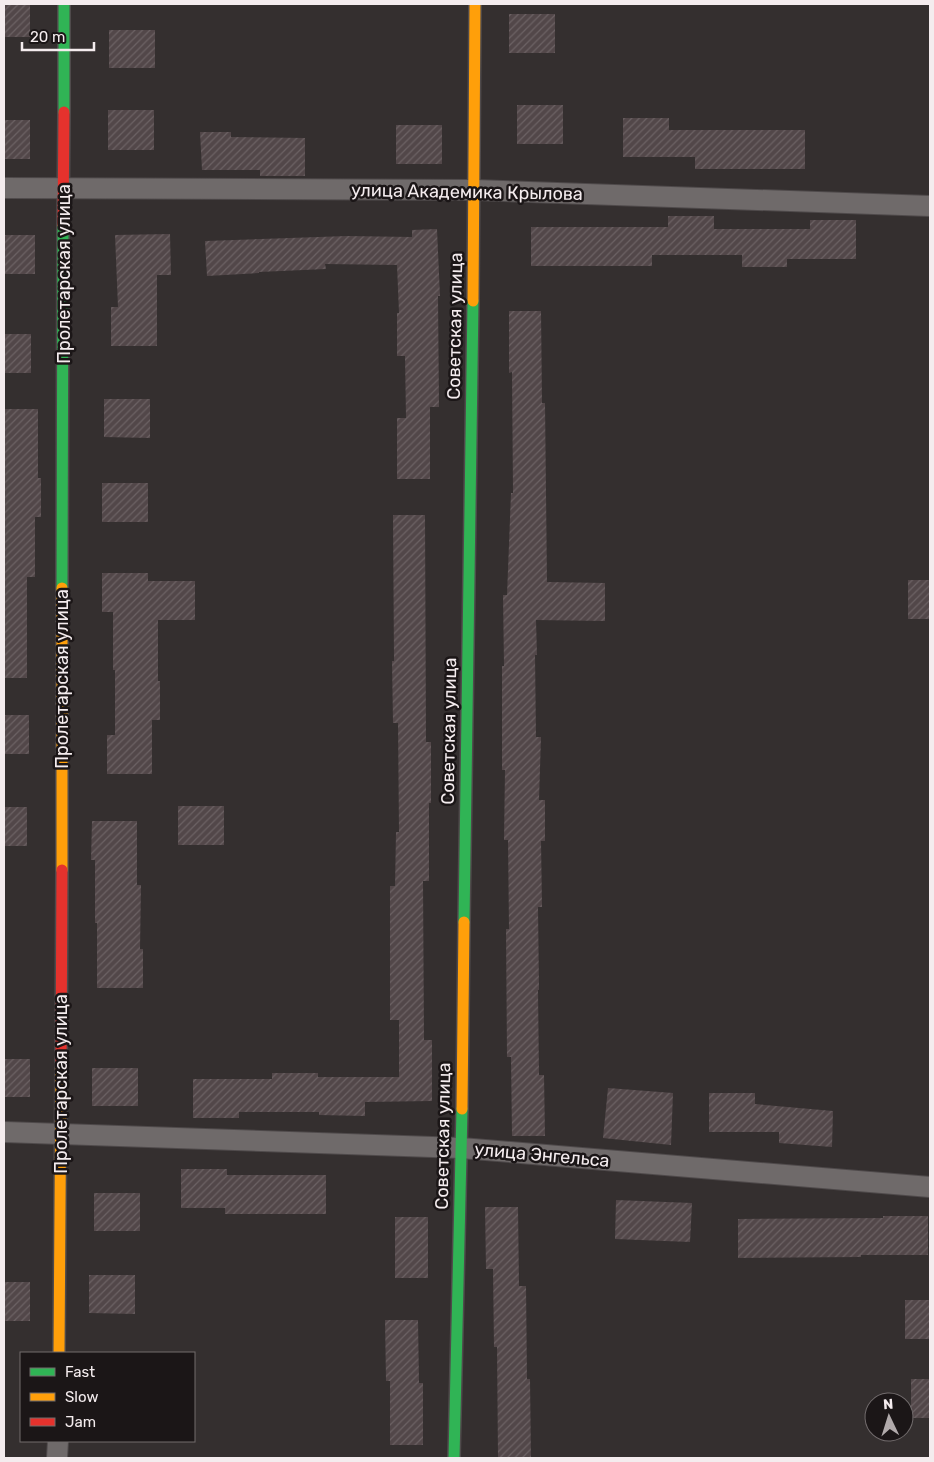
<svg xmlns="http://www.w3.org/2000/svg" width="934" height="1462" font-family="Rubik,sans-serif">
<defs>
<pattern id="building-hatch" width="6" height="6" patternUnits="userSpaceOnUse" patternTransform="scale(1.25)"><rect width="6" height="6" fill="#524749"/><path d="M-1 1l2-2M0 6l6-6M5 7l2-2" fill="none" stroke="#6c6264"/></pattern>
</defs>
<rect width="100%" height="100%" fill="#342f2f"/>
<g fill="url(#building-hatch)">
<rect x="4" y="4" width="26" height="33"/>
<rect x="509" y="14" width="46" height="39"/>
<rect x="109" y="30" width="46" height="38"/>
<rect x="517" y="105" width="46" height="39"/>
<rect x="108" y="110" width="46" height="40"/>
<path d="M 623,118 L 669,118 L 669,130 L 805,130 L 805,169 L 695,169 L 695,157 L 623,157 Z"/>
<rect x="4" y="120" width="26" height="39"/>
<rect x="396" y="125" width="46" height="39"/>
<path d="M 200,132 L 231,132 L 231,137 L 305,138 L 305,176 L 260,176 L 260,170 L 202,170 Z"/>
<path d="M 668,216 L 714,216 L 714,229 L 810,229 L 810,220 L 856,220 L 856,259 L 787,259 L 787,267 L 742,267 L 742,255 L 652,255 L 652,266 L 531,266 L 531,227 L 668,227 Z"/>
<path d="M 437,229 L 440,296 L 438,296 L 439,407 L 430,407 L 430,479 L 397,479 L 397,418 L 406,418 L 405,356 L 397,356 L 397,313 L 399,313 L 397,265 L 325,264 L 326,269 L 259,272 L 259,273 L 207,276 L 205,241 L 347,236 L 412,237 L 412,230 Z"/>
<path d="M 170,234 L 171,275 L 157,275 L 157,346 L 111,346 L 111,307 L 118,307 L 115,235 Z"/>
<rect x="4" y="235" width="31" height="39"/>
<path d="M 509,311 L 541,311 L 542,403 L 545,403 L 547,582 L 605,583 L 605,621 L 536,620 L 537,655 L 535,655 L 536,737 L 541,737 L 539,800 L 545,800 L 545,841 L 541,841 L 542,907 L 538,907 L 539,990 L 538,990 L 539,1075 L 544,1075 L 545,1136 L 512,1136 L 511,1057 L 507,1057 L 506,929 L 509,929 L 508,840 L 504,840 L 505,770 L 502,770 L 502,666 L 504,666 L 503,595 L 507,595 L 511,493 L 513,493 L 512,372 L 509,373 Z"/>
<rect x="4" y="334" width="27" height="39"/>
<path d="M 104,399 L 150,399 L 150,438 L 104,437 Z"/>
<path d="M 4,409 L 38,409 L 38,478 L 41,478 L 41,517 L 35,517 L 35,577 L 27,577 L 27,678 L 4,678 Z"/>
<rect x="102" y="483" width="46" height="39"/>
<path d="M 393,515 L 425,515 L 426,742 L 431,742 L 431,803 L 429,803 L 429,881 L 423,881 L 424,1040 L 432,1040 L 432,1101 L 365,1102 L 365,1116 L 319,1115 L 319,1112 L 239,1112 L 239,1118 L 193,1118 L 193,1079 L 272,1079 L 272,1073 L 318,1073 L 318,1077 L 399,1077 L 399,1020 L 390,1020 L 390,886 L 395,886 L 396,832 L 399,832 L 398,723 L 393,723 L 392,661 L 394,661 Z"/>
<path d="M 102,573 L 148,573 L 148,581 L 195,581 L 195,620 L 158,620 L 158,681 L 160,681 L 160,720 L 152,720 L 152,774 L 107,774 L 107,735 L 115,735 L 115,670 L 113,670 L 113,612 L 102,612 Z"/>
<rect x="908" y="580" width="22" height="39"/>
<rect x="4" y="715" width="25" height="39"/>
<rect x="178" y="806" width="46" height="39"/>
<rect x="4" y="807" width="23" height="39"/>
<path d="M 92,821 L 137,821 L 137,885 L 141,885 L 140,949 L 143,949 L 143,988 L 97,988 L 97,923 L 95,923 L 95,860 L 91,860 Z"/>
<rect x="4" y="1059" width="26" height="38"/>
<rect x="92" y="1068" width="46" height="38"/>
<path d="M 608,1088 L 673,1093 L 671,1145 L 603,1138 Z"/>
<path d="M 709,1093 L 755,1093 L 755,1104 L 833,1111 L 832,1147 L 779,1143 L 779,1132 L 709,1132 Z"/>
<path d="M 181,1169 L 227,1169 L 227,1175 L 326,1175 L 326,1214 L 225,1214 L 225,1208 L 181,1208 Z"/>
<rect x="94" y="1193" width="46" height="38"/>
<path d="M 616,1200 L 692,1203 L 690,1242 L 615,1239 Z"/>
<path d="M 485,1207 L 518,1207 L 519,1286 L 526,1286 L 527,1379 L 530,1379 L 531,1458 L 498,1458 L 497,1347 L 494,1347 L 493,1269 L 486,1269 Z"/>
<path d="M 883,1216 L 928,1216 L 928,1255 L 861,1255 L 861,1257 L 738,1258 L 738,1219 L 883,1218 Z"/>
<rect x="395" y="1217" width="33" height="61"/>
<path d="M 89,1275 L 135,1275 L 135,1314 L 89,1313 Z"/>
<rect x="4" y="1282" width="26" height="39"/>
<rect x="905" y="1300" width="25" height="39"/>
<path d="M 385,1320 L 418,1320 L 419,1383 L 423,1383 L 423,1445 L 390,1445 L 390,1381 L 386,1381 Z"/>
<rect x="911" y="1379" width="19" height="39"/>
</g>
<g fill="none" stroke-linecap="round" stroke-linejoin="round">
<g stroke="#4f4a4b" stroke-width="22">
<g id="street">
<path d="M 4,188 L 475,190 L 930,206"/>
<path d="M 4,1132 L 461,1148 L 930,1187"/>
<path d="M 57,1458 L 58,1441"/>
</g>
</g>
<g stroke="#4f4a4b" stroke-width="14">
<g id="fast">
<path d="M 64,112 L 64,4"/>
<path d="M 62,588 L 63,225"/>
<path d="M 464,922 L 473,301"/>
<path d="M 454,1458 L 462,1109"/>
</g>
</g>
<g stroke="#4f4a4b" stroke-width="14">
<g id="slow">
<path d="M 473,301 L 475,4"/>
<path d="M 62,870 L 62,588"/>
<path d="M 462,1109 L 464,922"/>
<path d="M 59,1353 L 61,1065"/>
</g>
</g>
<g stroke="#4f4a4b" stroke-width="14">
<g id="jam">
<path d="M 63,225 L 64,112"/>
<path d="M 61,1065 L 62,870"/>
</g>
</g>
<use href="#street" stroke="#6f6a6a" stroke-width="20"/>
<use href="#fast" stroke="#30b455" stroke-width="11"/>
<use href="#slow" stroke="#ff9f0a" stroke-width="11"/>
<use href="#jam" stroke="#e5322d" stroke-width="11"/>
</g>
<g text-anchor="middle" stroke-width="5" stroke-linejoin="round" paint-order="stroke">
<g font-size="18" fill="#f4ecee" stroke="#1b1617">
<text transform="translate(467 192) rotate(1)" y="6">улица Академика Крылова</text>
<text transform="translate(64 274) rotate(-90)" y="6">Пролетарская улица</text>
<text transform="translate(455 326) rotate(-89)" y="6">Советская улица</text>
<text transform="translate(62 679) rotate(-90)" y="6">Пролетарская улица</text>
<text transform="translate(449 731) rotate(-89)" y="6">Советская улица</text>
<text transform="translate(61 1084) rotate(-90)" y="6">Пролетарская улица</text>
<text transform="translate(443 1136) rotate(-89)" y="6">Советская улица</text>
<text transform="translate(542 1155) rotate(5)" y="6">улица Энгельса</text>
</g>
</g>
<rect width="934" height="1462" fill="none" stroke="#f4ecee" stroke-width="10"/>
<rect x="20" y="1352" width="175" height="90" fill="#1b1617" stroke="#726c6d"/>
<rect x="30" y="1368" width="25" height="8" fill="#30b455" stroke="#726c6d"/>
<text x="65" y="1377" font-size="15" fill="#f4ecee">Fast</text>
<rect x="30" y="1393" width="25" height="8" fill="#ff9f0a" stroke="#726c6d"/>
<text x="65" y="1402" font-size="15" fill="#f4ecee">Slow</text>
<rect x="30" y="1418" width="25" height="8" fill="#e5322d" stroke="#726c6d"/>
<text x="65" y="1427" font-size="15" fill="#f4ecee">Jam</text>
<g transform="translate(889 1417) rotate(356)"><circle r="24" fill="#1b1617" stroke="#726c6d"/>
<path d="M0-4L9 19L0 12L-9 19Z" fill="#b1aaab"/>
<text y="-8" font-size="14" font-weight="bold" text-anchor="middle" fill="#f4ecee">N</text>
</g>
<path d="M22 42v8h72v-8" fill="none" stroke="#f4ecee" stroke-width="2.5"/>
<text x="30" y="42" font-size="15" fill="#f4ecee" stroke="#1b1617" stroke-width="4" paint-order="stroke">20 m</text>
</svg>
